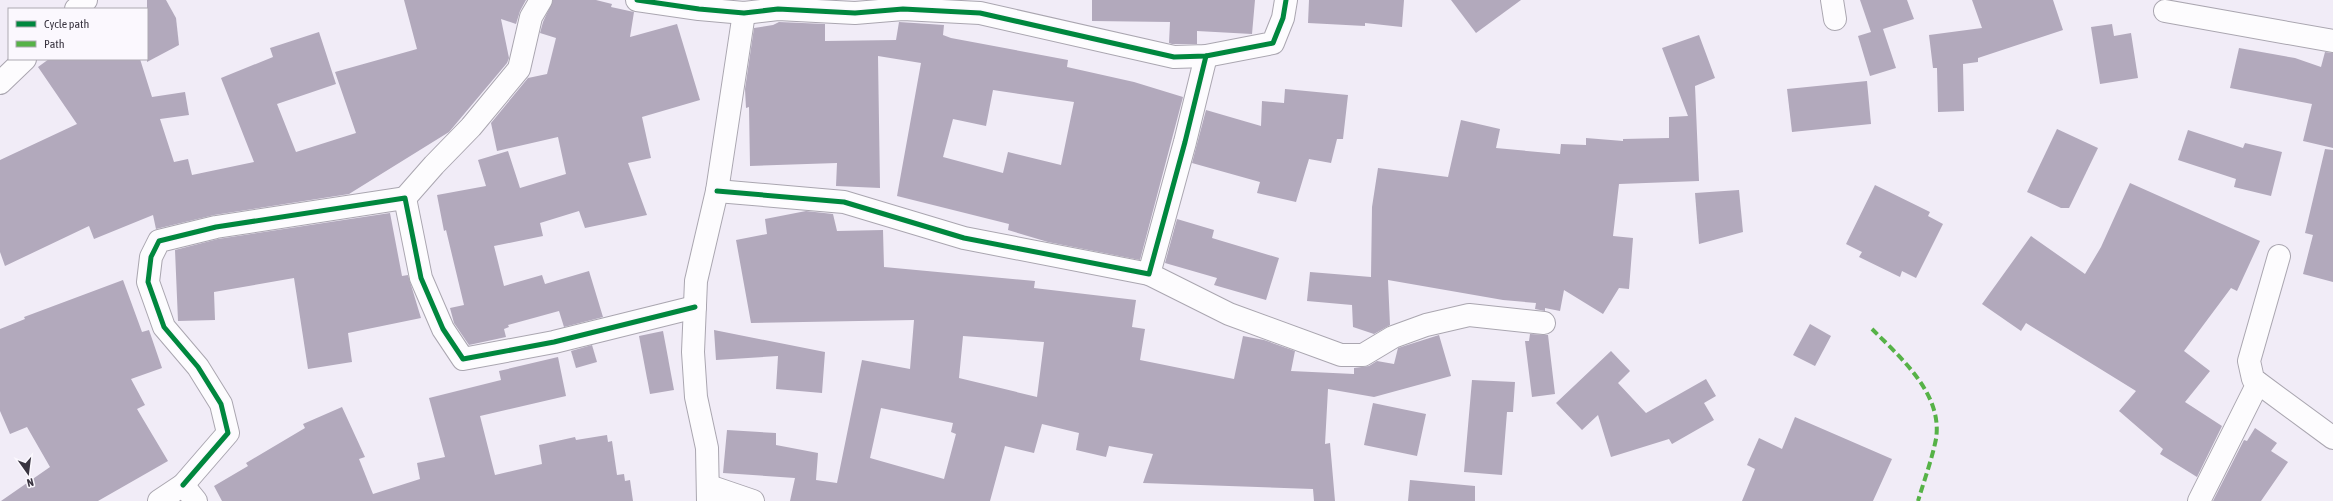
<svg xmlns="http://www.w3.org/2000/svg" width="2333" height="501" font-family="'Asap Condensed',sans-serif">
<rect width="100%" height="100%" fill="#f1ecf7"/>
<g fill="#b2a9bc" fill-rule="evenodd">
<path d="M 147,0 L 166,0 L 176,18 L 179,45 L 147,62 Z"/>
<path d="M 404,0 L 526,0 L 520,11 L 516,24 L 501,19 L 509,58 L 507,63 L 449,132 L 349,194 L 214,215 L 156,229 L 153,215 L 94,239 L 89,226 L 5,266 L 0,252 L 0,160 L 77,124 L 38,67 L 49,59 L 140,59 L 152,97 L 185,92 L 189,115 L 160,119 L 174,162 L 188,159 L 192,175 L 254,162 L 221,78 L 273,57 L 270,48 L 319,32 L 336,84 L 277,104 L 296,152 L 356,133 L 335,72 L 417,49 Z"/>
<path d="M 553,0 L 596,0 L 612,4 L 611,7 L 634,12 L 630,37 L 677,24 L 700,100 L 642,117 L 651,158 L 628,163 L 647,215 L 585,228 L 579,211 L 540,223 L 543,236 L 494,246 L 504,286 L 542,275 L 545,284 L 589,271 L 603,317 L 564,327 L 559,311 L 508,325 L 509,327 L 504,329 L 506,337 L 469,345 L 454,323 L 450,308 L 464,305 L 446,230 L 444,231 L 437,195 L 486,186 L 478,160 L 508,151 L 520,188 L 566,174 L 558,137 L 497,151 L 491,123 L 528,78 L 547,74 L 556,38 L 540,33 L 543,22 Z"/>
<path d="M 1092,0 L 1255,0 L 1252,34 L 1197,31 L 1197,44 L 1172,44 L 1169,43 L 1170,22 L 1092,21 Z"/>
<path d="M 1309,0 L 1404,0 L 1402,27 L 1365,23 L 1365,26 L 1308,23 Z"/>
<path d="M 1451,0 L 1521,0 L 1476,33 Z"/>
<path d="M 1860,0 L 1907,0 L 1914,19 L 1883,29 L 1896,68 L 1870,76 L 1858,36 L 1871,32 Z"/>
<path d="M 1972,0 L 2053,0 L 2063,30 L 1978,58 L 1978,62 L 1963,64 L 1964,111 L 1938,112 L 1937,68 L 1933,68 L 1929,35 L 1982,28 Z"/>
<path d="M 779,22 L 825,24 L 825,41 L 896,40 L 899,22 L 944,25 L 943,35 L 951,38 L 1068,60 L 1067,67 L 1134,82 L 1183,97 L 1140,260 L 1048,242 L 1008,230 L 1009,224 L 897,196 L 921,63 L 878,56 L 880,188 L 836,186 L 837,163 L 750,166 L 749,107 L 746,108 L 745,89 L 754,28 L 773,25 ZM 993,90 L 1074,102 L 1061,165 L 1008,152 L 1003,173 L 943,157 L 953,119 L 986,126 Z"/>
<path d="M 2112,24 L 2114,36 L 2131,33 L 2138,78 L 2100,84 L 2091,27 Z"/>
<path d="M 1699,35 L 1715,78 L 1695,86 L 1699,181 L 1619,184 L 1613,236 L 1633,238 L 1629,289 L 1619,288 L 1603,314 L 1564,290 L 1560,311 L 1545,308 L 1545,311 L 1535,309 L 1536,303 L 1503,300 L 1388,280 L 1390,325 L 1374,334 L 1353,327 L 1352,305 L 1307,301 L 1310,272 L 1371,277 L 1372,207 L 1378,168 L 1448,177 L 1461,120 L 1500,129 L 1496,148 L 1560,154 L 1561,144 L 1586,145 L 1586,138 L 1623,141 L 1623,139 L 1669,138 L 1669,117 L 1688,116 L 1662,48 Z"/>
<path d="M 2239,48 L 2295,58 L 2321,67 L 2325,52 L 2333,53 L 2333,148 L 2303,141 L 2312,104 L 2230,88 Z"/>
<path d="M 1867,81 L 1871,124 L 1792,132 L 1787,89 Z"/>
<path d="M 1285,89 L 1348,95 L 1343,139 L 1337,139 L 1331,163 L 1309,159 L 1296,202 L 1257,193 L 1260,182 L 1192,163 L 1206,110 L 1261,126 L 1262,101 L 1284,103 Z"/>
<path d="M 2057,129 L 2098,148 L 2069,208 L 2061,208 L 2027,192 Z"/>
<path d="M 2188,130 L 2243,148 L 2245,143 L 2282,152 L 2271,196 L 2234,187 L 2236,179 L 2178,160 Z"/>
<path d="M 2325,149 L 2333,150 L 2333,282 L 2303,274 L 2313,235 L 2305,233 Z"/>
<path d="M 2130,183 L 2260,241 L 2237,291 L 2231,288 L 2184,351 L 2210,371 L 2185,402 L 2222,426 L 2197,477 L 2160,454 L 2163,449 L 2119,411 L 2136,391 L 2026,323 L 2021,331 L 1982,304 L 2031,236 L 2085,274 L 2101,247 Z"/>
<path d="M 1875,185 L 1930,212 L 1928,216 L 1943,224 L 1916,278 L 1902,271 L 1900,277 L 1859,257 L 1862,252 L 1846,244 Z"/>
<path d="M 1739,190 L 1743,232 L 1699,244 L 1695,193 Z"/>
<path d="M 806,211 L 833,214 L 837,231 L 883,230 L 884,267 L 1035,281 L 1034,288 L 1136,300 L 1132,327 L 1145,329 L 1140,360 L 1234,379 L 1243,336 L 1264,340 L 1295,351 L 1291,371 L 1354,374 L 1354,368 L 1369,366 L 1377,361 L 1394,364 L 1398,348 L 1439,335 L 1451,376 L 1374,397 L 1328,389 L 1325,444 L 1330,443 L 1335,501 L 1314,501 L 1313,489 L 1143,483 L 1153,454 L 1109,446 L 1106,457 L 1076,450 L 1079,433 L 1042,424 L 1034,453 L 1005,446 L 990,501 L 790,501 L 795,478 L 723,473 L 727,430 L 776,433 L 776,445 L 818,453 L 816,480 L 837,483 L 862,360 L 910,369 L 914,320 L 751,323 L 736,240 L 767,234 L 765,219 ZM 963,336 L 1044,342 L 1037,397 L 959,378 ZM 881,408 L 953,423 L 951,432 L 956,434 L 944,479 L 870,458 Z"/>
<path d="M 390,213 L 402,276 L 408,275 L 421,318 L 348,333 L 352,362 L 308,369 L 294,278 L 214,292 L 215,320 L 178,321 L 175,250 L 218,239 Z"/>
<path d="M 1177,219 L 1214,230 L 1212,238 L 1279,258 L 1266,300 L 1214,285 L 1217,278 L 1165,263 Z"/>
<path d="M 123,280 L 142,332 L 149,330 L 162,368 L 131,379 L 145,405 L 137,409 L 168,461 L 98,501 L 1,501 L 50,467 L 27,427 L 10,434 L 0,411 L 0,329 L 25,319 L 24,317 Z"/>
<path d="M 1810,324 L 1831,336 L 1815,366 L 1793,355 Z"/>
<path d="M 714,330 L 825,352 L 822,393 L 776,389 L 778,356 L 716,360 Z"/>
<path d="M 663,331 L 674,390 L 650,394 L 639,336 Z"/>
<path d="M 1530,334 L 1548,335 L 1555,394 L 1532,397 L 1525,341 L 1529,341 Z"/>
<path d="M 592,345 L 597,362 L 576,368 L 571,351 Z"/>
<path d="M 1611,351 L 1630,371 L 1618,383 L 1646,413 L 1706,379 L 1716,396 L 1704,403 L 1714,420 L 1672,444 L 1669,439 L 1611,457 L 1598,415 L 1582,430 L 1556,403 Z"/>
<path d="M 558,357 L 566,396 L 480,416 L 495,475 L 542,464 L 539,445 L 575,437 L 576,440 L 607,435 L 608,442 L 612,441 L 617,475 L 624,474 L 625,481 L 630,480 L 633,501 L 222,501 L 214,486 L 248,466 L 246,463 L 305,428 L 303,424 L 342,407 L 365,457 L 359,459 L 373,494 L 420,479 L 417,463 L 445,457 L 429,398 L 501,380 L 499,371 Z"/>
<path d="M 1472,380 L 1515,382 L 1513,412 L 1507,412 L 1502,475 L 1464,472 Z"/>
<path d="M 1373,403 L 1426,414 L 1417,456 L 1364,445 Z"/>
<path d="M 1795,417 L 1892,459 L 1873,501 L 1742,501 L 1755,469 L 1747,465 L 1759,438 L 1782,449 Z"/>
<path d="M 2255,428 L 2277,443 L 2271,451 L 2288,462 L 2261,501 L 2213,501 L 2244,440 L 2247,441 Z"/>
<path d="M 1410,480 L 1475,486 L 1475,501 L 1408,501 Z"/>
</g>
<g fill="none" stroke-linecap="round" stroke-linejoin="round">
<g stroke="#aaa6b0" stroke-width="24">
<g id="minor">
<path d="M 637,0 L 699,9 L 744,13 L 778,9 L 855,13 L 903,9 L 980,13 L 1174,57 L 1206,56 L 1273,43 L 1283,18 L 1286,0"/>
<path d="M 1832,0 L 1835,19"/>
<path d="M 76,9 L 86,0"/>
<path d="M 2165,11 L 2333,41"/>
<path d="M 0,83 L 25,59"/>
<path d="M 717,191 L 844,202 L 964,238 L 1149,274 L 1185,142 L 1206,56"/>
<path d="M 405,198 L 434,165 L 471,127 L 519,69 L 531,17 L 541,0"/>
<path d="M 2279,256 L 2249,361 L 2253,379 L 2333,438"/>
<path d="M 1149,274 L 1229,314 L 1341,355 L 1363,355 L 1393,337 L 1426,325 L 1469,315 L 1544,323"/>
<path d="M 183,485 L 228,433 L 221,404 L 198,367 L 164,327 L 148,282 L 151,257 L 159,241 L 216,227 L 405,198 L 421,278 L 443,329 L 463,359 L 554,342 L 695,307"/>
<path d="M 709,486 L 753,501"/>
<path d="M 159,501 L 183,485 L 196,501"/>
<path d="M 708,501 L 707,448 L 696,397 L 693,352 L 696,281 L 717,191 L 744,13"/>
<path d="M 2199,501 L 2258,383"/>
</g>
</g>
<use href="#minor" stroke="#fdfcfe" stroke-width="22"/>
<path stroke="#56b247" stroke-width="4" stroke-dasharray="8 4" stroke-linecap="butt" d="M 1872,329 C 1901,358 1943,394 1936,439 C 1932,459 1924,481 1918,501"/>
<g stroke="#fbf8fe" stroke-width="8">
<g id="cycleway">
<path d="M 637,0 L 699,9 L 744,13 L 778,9 L 855,13 L 903,9 L 980,13 L 1174,57 L 1206,56 L 1273,43 L 1283,18 L 1286,0"/>
<path d="M 717,191 L 844,202 L 964,238 L 1149,274 L 1185,142 L 1206,56"/>
<path d="M 183,485 L 228,433 L 221,404 L 198,367 L 164,327 L 148,282 L 151,257 L 159,241 L 216,227 L 405,198 L 421,278 L 443,329 L 463,359 L 554,342 L 695,307"/>
</g>
</g>
<use href="#cycleway" stroke="#00873e" stroke-width="5"/>
</g>
<rect x="8" y="8" width="140" height="52" fill="#fbf8fe" stroke="#adaab2"/>
<rect x="16" y="21" width="20" height="6" fill="#00873e" stroke="#adaab2"/>
<text x="44" y="28" font-size="12" fill="#393440">Cycle path</text>
<rect x="16" y="41" width="20" height="6" fill="#56b247" stroke="#adaab2"/>
<text x="44" y="48" font-size="12" fill="#393440">Path</text>
<g transform="translate(28 473) rotate(166)" stroke="#fbf8fe" stroke-width="3" paint-order="stroke">
<path d="M0-3L7 15L0 10L-7 15Z" fill="#393440"/>
<text y="-6" font-size="11" font-weight="bold" text-anchor="middle" fill="#393440">N</text>
</g>
</svg>
